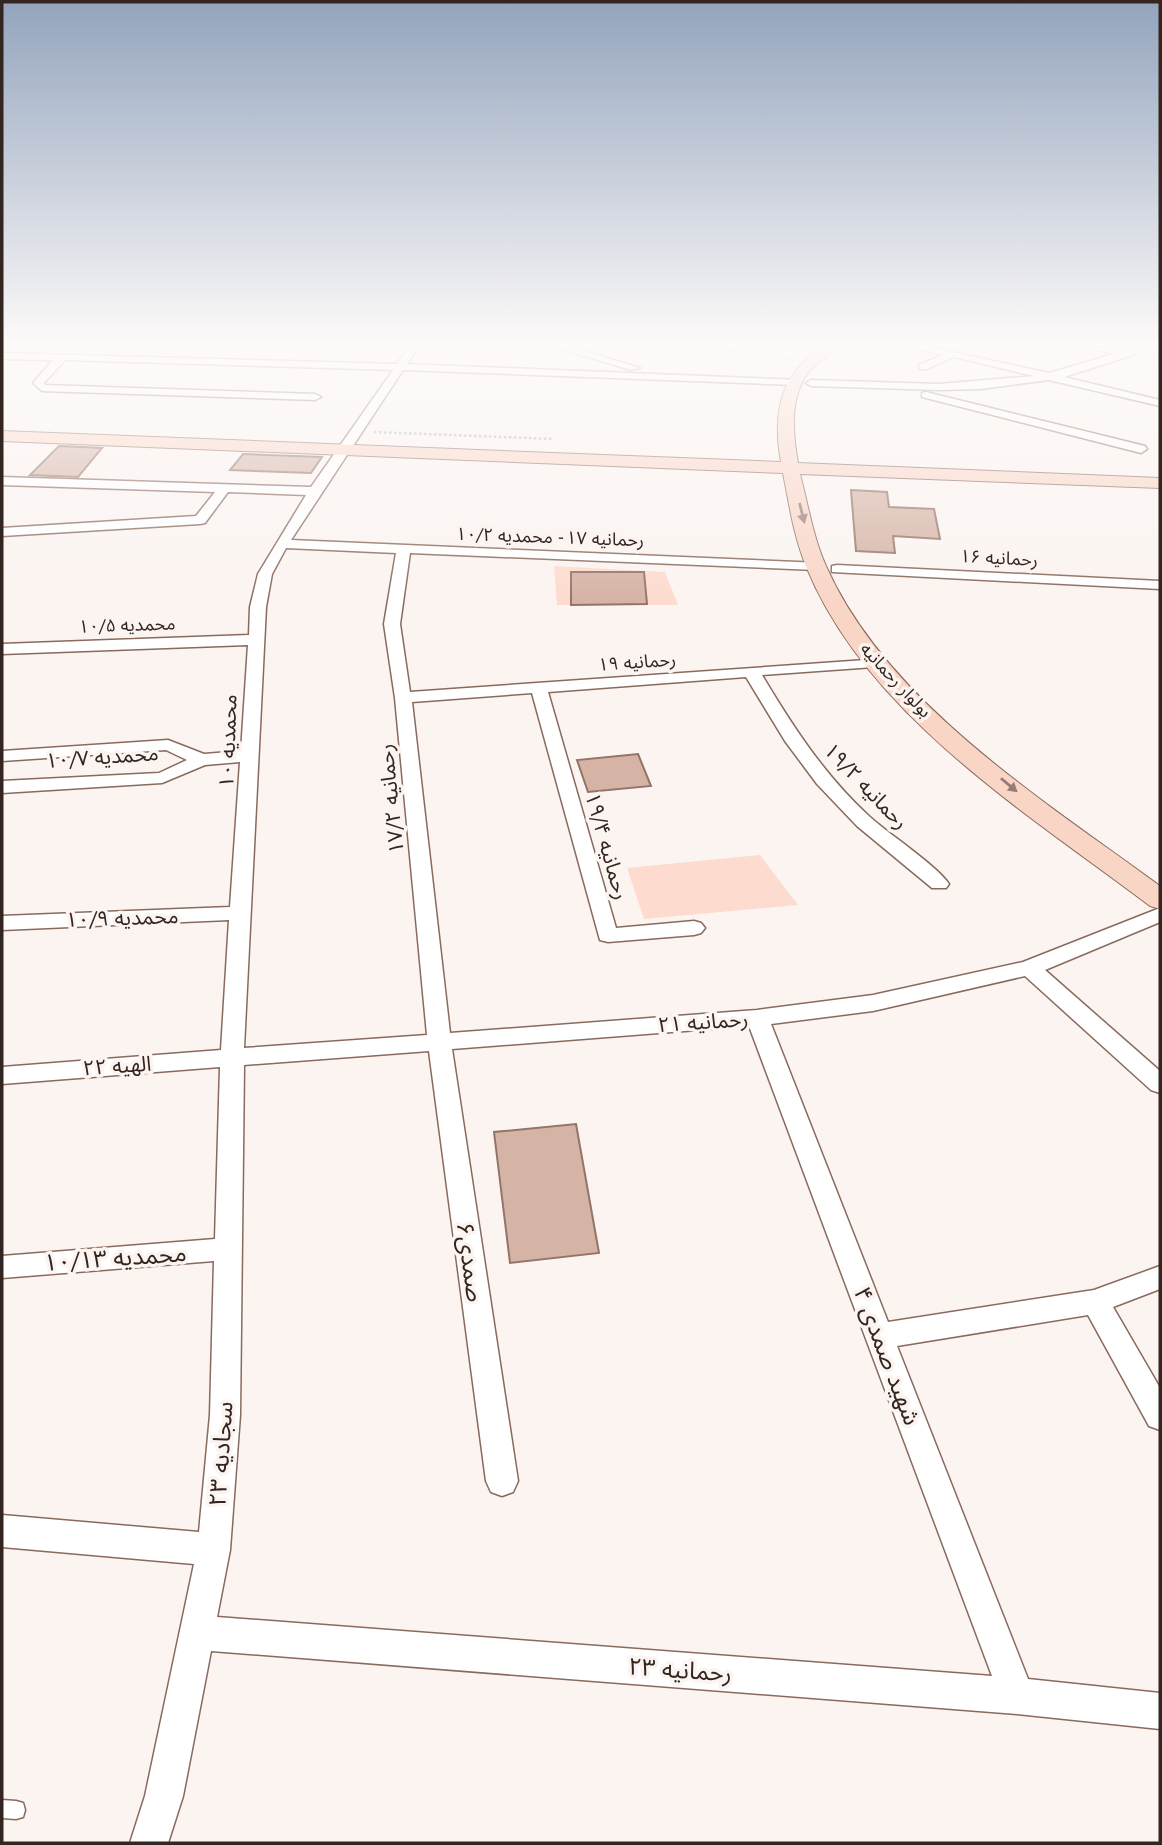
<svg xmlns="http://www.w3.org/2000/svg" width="1162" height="1845" font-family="'PT Sans','Noto Sans Arabic',sans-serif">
<rect width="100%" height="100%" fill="#fbf4f1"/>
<g fill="#fddbcf">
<path d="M 554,566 L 665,572 L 678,605 L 557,605 Z"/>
<path d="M 760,855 L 798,905 L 644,919 L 627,868 Z"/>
</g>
<g fill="#d5b3a5" stroke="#947468" stroke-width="2">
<path d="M 59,446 L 102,448 L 78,477 L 30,475 Z"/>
<path d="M 243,454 L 322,457 L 311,473 L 230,470 Z"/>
<path d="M 851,490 L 887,492 L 889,507 L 934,509 L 940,539 L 893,536 L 895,553 L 856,551 Z"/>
<path d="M 571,572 L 644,572 L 647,604 L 571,605 Z"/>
<path d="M 638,754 L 651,786 L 588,792 L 577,760 Z"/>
<path d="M 576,1124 L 599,1253 L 510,1263 L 494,1132 Z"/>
</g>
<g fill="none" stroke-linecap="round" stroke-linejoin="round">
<g stroke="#896a5d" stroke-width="3">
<path id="service" d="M 2,1800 L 16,1801 L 23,1803 L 25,1810 L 23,1817 L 16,1819 L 2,1818 Z"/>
</g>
<g stroke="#896a5d" stroke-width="3">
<g id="minor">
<path d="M 410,345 L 420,345 L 407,364 L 799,380 L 799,384 L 795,385 L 403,370 L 291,540 L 821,563 L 823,566 L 816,570 L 410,553 L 400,624 L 410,692 L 880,659 L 882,662 L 874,667 L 762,675 C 793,727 825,776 870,817 C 890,835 936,865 949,884 L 946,888 L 932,888 L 857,826 L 817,784 L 785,741 L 746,677 L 548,692 L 616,928 L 694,921 L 701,923 L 705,928 L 701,933 L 694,935 L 608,942 L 600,940 L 532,693 L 412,702 L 450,1033 L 757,1010 L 873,995 L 1023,962 L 1160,908 L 1160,922 L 1045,970 L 1160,1071 L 1160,1093 L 1151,1090 L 1025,976 L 873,1011 L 771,1024 L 888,1322 L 1094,1290 L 1160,1266 L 1160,1289 L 1113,1307 L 1160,1388 L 1160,1430 L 1149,1426 L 1088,1315 L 897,1346 L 1028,1679 L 1160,1693 L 1160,1729 L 1017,1714 L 211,1651 L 183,1796 L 168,1843 L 130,1843 L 145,1796 L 194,1564 L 2,1547 L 2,1515 L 199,1532 L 210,1415 L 214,1261 L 2,1278 L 2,1256 L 215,1239 L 220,1067 L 2,1084 L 2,1067 L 221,1050 L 229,920 L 2,930 L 2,916 L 230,907 L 240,762 L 205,765 L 162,783 L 2,793 L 2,781 L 159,773 L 187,760 L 166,750 L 2,761 L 2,751 L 168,740 L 204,754 L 241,751 L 248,645 L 2,654 L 2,644 L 249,635 L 250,607 L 258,574 L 306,495 L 228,492 L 205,523 L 200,524 L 2,536 L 2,528 L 196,516 L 215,492 L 2,485 L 2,477 L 311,487 L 393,370 L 65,360 L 44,383 L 45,385 L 315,394 L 321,397 L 315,400 L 42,391 L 33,383 L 53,360 L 2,359 L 2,353 L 397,364 ZM 286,548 L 396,553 L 384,624 L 395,698 L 427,1035 L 244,1048 L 266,607 L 272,574 ZM 749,1026 L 992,1676 L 217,1617 L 230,1550 L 240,1415 L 244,1065 L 429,1051 L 486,1481 L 491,1492 L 502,1496 L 513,1492 L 518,1481 L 452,1049 Z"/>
<path d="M 548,345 L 564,345 L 640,368 L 631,370 Z"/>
<path d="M 721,345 L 738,345 L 739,347 L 734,350 Z"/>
<path d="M 920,345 L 1049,373 L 1114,354 L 1079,345 C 1093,345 1107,349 1121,350 C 1130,350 1140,345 1150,345 L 1130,356 L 1064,377 L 1160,400 L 1160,406 L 1049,380 L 981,389 L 939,390 L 811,386 L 806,383 L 811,380 L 939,384 L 1034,376 L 954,357 L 927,369 L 919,369 L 919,365 L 943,355 L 920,349 Z"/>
<path d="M 926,392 L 1145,446 L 1147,449 L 1141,453 L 922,397 L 922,393 Z"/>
<path d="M 837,565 L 1160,581 L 1160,589 L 832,572 L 832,566 Z"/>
</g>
</g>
<g stroke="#896a5d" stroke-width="2">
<path id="secondary" d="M 826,345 L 843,345 C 836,353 825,357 816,364 C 789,388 792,430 798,463 L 1160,478 L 1160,488 L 800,474 C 808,504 813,537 826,566 C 886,702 1044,801 1160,886 L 1160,909 L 1150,906 C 1027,813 866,714 806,566 C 794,537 789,504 783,473 L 2,441 L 2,431 L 781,462 C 772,411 780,373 826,345 Z"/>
</g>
<g stroke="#b9b0ac" stroke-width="2.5" stroke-dasharray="2.5 2.5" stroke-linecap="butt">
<path d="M 748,350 L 794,360"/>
<path d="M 1147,359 L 1160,361"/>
<path d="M 374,432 L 554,439"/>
</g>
<use href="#service" fill="#fff" fill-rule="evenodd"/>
<use href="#minor" fill="#fff" fill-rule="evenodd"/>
<use href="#secondary" fill="#f9d5c6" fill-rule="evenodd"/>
</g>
<defs><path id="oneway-solid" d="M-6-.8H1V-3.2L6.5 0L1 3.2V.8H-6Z" transform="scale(1.75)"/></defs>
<g fill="#967d73">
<use href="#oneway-solid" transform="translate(802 513) rotate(76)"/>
<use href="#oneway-solid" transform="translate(1009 785) rotate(40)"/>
</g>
<linearGradient id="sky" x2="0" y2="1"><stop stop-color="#93a4bd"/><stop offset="0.57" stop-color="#fdfaf9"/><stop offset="1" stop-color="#fdfaf9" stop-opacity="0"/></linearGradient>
<rect width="1162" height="603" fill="url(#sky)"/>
<g text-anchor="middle" stroke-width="7" stroke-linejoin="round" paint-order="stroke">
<g font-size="18" fill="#332520" stroke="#fbf4f1">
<text transform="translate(550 537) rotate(2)" y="6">رحمانیه ۱۷ - محمدیه ۱۰/۲</text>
<text transform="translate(999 558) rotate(3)" y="6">رحمانیه ۱۶</text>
<text transform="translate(127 625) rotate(-2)" y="6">محمدیه ۱۰/۵</text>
<text transform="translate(637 662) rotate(-4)" y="6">رحمانیه ۱۹</text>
<text transform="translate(896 680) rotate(47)" y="6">بولوار رحمانیه</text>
</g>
<g font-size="21" fill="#332520" stroke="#fbf4f1">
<text transform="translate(228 741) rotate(-88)" y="7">محمدیه ۱۰</text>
<text transform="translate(102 757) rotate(-4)" y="7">محمدیه ۱۰/۷</text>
<text transform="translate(866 786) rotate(46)" y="7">رحمانیه ۱۹/۲</text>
<text transform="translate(391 799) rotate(-96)" y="7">رحمانیه ۱۷/۲</text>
<text transform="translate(607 846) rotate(74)" y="7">رحمانیه ۱۹/۴</text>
<text transform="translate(122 918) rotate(-2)" y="7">محمدیه ۱۰/۹</text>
<text transform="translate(703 1022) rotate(-4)" y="7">رحمانیه ۲۱</text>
<text transform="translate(117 1066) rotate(-4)" y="7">الهیه ۲۲</text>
</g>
<g font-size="24" fill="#332520" stroke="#fbf4f1">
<text transform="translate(115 1258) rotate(-4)" y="8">محمدیه ۱۰/۱۳</text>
<text transform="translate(470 1262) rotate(82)" y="8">صمدی۶</text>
<text transform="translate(887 1356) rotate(69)" y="8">شهید صمدی ۴</text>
<text transform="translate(221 1454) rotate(-86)" y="8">سجادیه ۲۳</text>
<text transform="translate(680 1670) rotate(4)" y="8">رحمانیه ۲۳</text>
</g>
</g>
<rect width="1162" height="1845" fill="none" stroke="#332520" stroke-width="7"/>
</svg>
